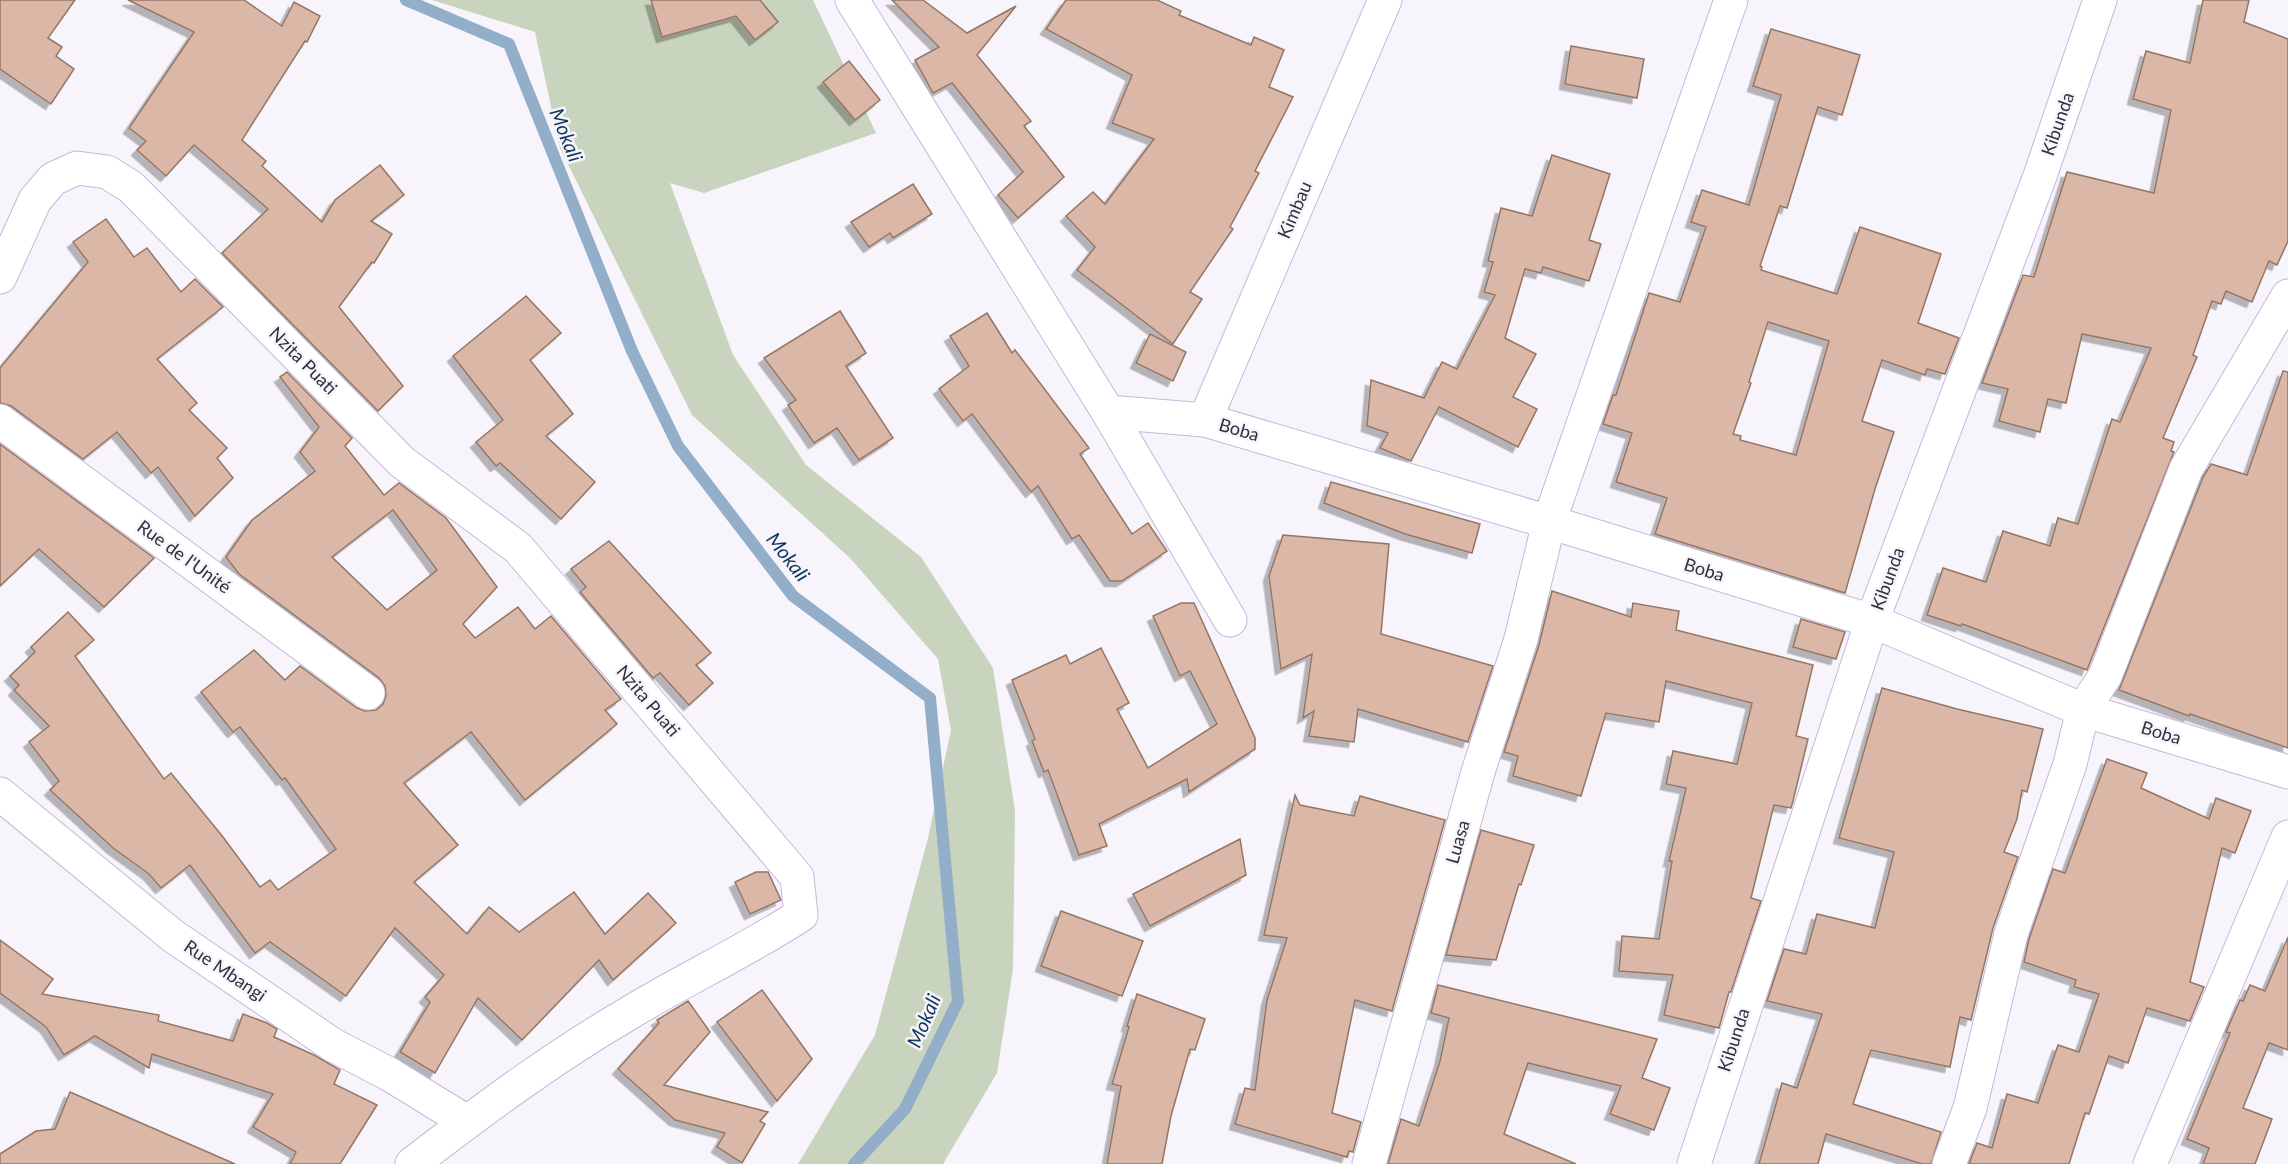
<svg xmlns="http://www.w3.org/2000/svg" width="2288" height="1164" font-family="Lato,sans-serif">
<defs>
<filter id="shadow"><feDropShadow dx="-5.5" dy="5.5" stdDeviation="0" flood-color="#0004"/></filter>
</defs>
<rect width="100%" height="100%" fill="#f7f4fb"/>
<path fill="#c8d4bd" d="M 432,0 L 813,0 L 876,133 L 704,193 L 670,183 L 733,355 L 806,465 L 921,557 L 993,668 L 1015,811 L 1013,969 L 997,1073 L 943,1164 L 798,1164 L 875,1035 L 928,838 L 951,730 L 938,659 L 850,558 L 692,415 L 560,148 L 535,32 Z"/>
<g fill="none" stroke-linecap="round" stroke-linejoin="round">
<path stroke="#93aec9" stroke-width="12" d="M 406,0 L 509,44 L 632,351 L 678,446 L 793,596 L 930,698 L 958,1001 L 905,1109 L 854,1164"/>
</g>
<g fill="#dab7a6" stroke="#957665" stroke-width="1.5" fill-rule="evenodd" filter="url(#shadow)">
<path d="M 0,0 L 75,0 L 48,38 L 62,47 L 56,56 L 74,69 L 51,104 L 0,69 Z"/>
<path d="M 128,0 L 244,0 L 282,26 L 294,2 L 320,16 L 307,42 L 305,41 L 242,140 L 266,161 L 262,166 L 322,222 L 335,200 L 380,165 L 404,195 L 371,221 L 392,234 L 374,263 L 372,262 L 339,307 L 403,386 L 378,411 L 222,253 L 268,209 L 194,145 L 166,176 L 137,150 L 146,141 L 129,128 L 194,32 Z"/>
<path d="M 651,0 L 760,0 L 778,22 L 755,40 L 736,16 L 662,37 Z"/>
<path d="M 892,0 L 923,0 L 967,33 L 1016,6 L 977,55 L 1031,121 L 1024,126 L 1064,177 L 1018,218 L 998,195 L 1023,172 L 952,83 L 933,93 L 915,60 L 939,47 Z"/>
<path d="M 1066,0 L 1157,0 L 1181,11 L 1179,15 L 1251,45 L 1254,37 L 1284,50 L 1269,87 L 1293,97 L 1255,171 L 1259,173 L 1230,227 L 1233,229 L 1190,292 L 1202,299 L 1173,344 L 1077,270 L 1095,247 L 1066,216 L 1093,192 L 1105,204 L 1154,139 L 1112,123 L 1132,75 L 1046,29 Z"/>
<path d="M 2203,0 L 2249,0 L 2244,22 L 2288,39 L 2288,241 L 2277,265 L 2269,261 L 2252,302 L 2226,291 L 2221,304 L 2212,301 L 2193,355 L 2197,357 L 2163,438 L 2174,442 L 2171,451 L 2174,452 L 2087,670 L 1962,624 L 1961,626 L 1927,615 L 1943,568 L 1986,582 L 2003,531 L 2050,546 L 2058,518 L 2078,524 L 2112,419 L 2120,422 L 2151,348 L 2082,334 L 2066,403 L 2048,399 L 2040,432 L 1999,421 L 2008,389 L 1982,383 L 2023,275 L 2034,277 L 2067,172 L 2154,193 L 2171,110 L 2133,99 L 2146,51 L 2190,63 Z"/>
<path d="M 1771,29 L 1860,55 L 1842,115 L 1818,107 L 1787,208 L 1780,206 L 1760,266 L 1762,267 L 1761,270 L 1837,294 L 1860,227 L 1941,254 L 1918,323 L 1959,338 L 1945,374 L 1927,369 L 1925,375 L 1882,360 L 1862,421 L 1894,432 L 1875,489 L 1845,593 L 1655,534 L 1667,498 L 1616,482 L 1632,433 L 1603,424 L 1613,395 L 1616,395 L 1649,293 L 1680,302 L 1706,227 L 1691,222 L 1702,190 L 1749,205 L 1781,95 L 1753,86 ZM 1768,322 L 1829,341 L 1796,455 L 1740,440 L 1741,436 L 1733,434 L 1751,383 L 1749,382 Z"/>
<path d="M 1571,46 L 1644,59 L 1637,98 L 1565,84 Z"/>
<path d="M 849,61 L 880,100 L 855,120 L 823,82 Z"/>
<path d="M 1552,155 L 1610,174 L 1589,240 L 1601,244 L 1589,281 L 1543,267 L 1541,273 L 1525,269 L 1505,338 L 1536,354 L 1513,397 L 1537,409 L 1518,447 L 1439,407 L 1411,461 L 1380,448 L 1388,433 L 1367,426 L 1371,380 L 1424,398 L 1442,362 L 1457,369 L 1495,295 L 1484,292 L 1493,262 L 1488,261 L 1501,208 L 1532,216 Z"/>
<path d="M 913,184 L 932,214 L 893,238 L 890,233 L 869,247 L 851,222 Z"/>
<path d="M 106,219 L 134,257 L 147,248 L 181,292 L 195,279 L 223,307 L 157,359 L 197,403 L 189,410 L 227,448 L 217,458 L 233,478 L 195,516 L 158,467 L 151,473 L 117,432 L 83,459 L 11,406 L 0,403 L 0,368 L 88,262 L 73,242 Z"/>
<path d="M 526,296 L 561,333 L 530,360 L 573,414 L 546,436 L 595,482 L 561,519 L 500,463 L 496,466 L 476,442 L 503,420 L 453,356 Z"/>
<path d="M 840,311 L 866,353 L 846,366 L 893,438 L 859,460 L 837,428 L 814,443 L 788,405 L 796,400 L 764,358 Z"/>
<path d="M 987,313 L 1012,353 L 1015,350 L 1089,448 L 1080,454 L 1132,534 L 1148,523 L 1167,551 L 1122,581 L 1110,581 L 1079,535 L 1072,539 L 1038,486 L 1031,492 L 972,414 L 963,421 L 939,389 L 969,366 L 950,336 Z"/>
<path d="M 1150,334 L 1186,352 L 1173,381 L 1136,363 Z"/>
<path d="M 2283,371 L 2288,372 L 2288,748 L 2190,714 L 2189,716 L 2119,690 L 2203,477 L 2211,464 L 2247,475 Z"/>
<path d="M 287,372 L 352,438 L 345,446 L 384,495 L 399,483 L 446,518 L 497,587 L 463,624 L 475,638 L 518,607 L 535,629 L 551,616 L 621,699 L 605,710 L 617,724 L 525,800 L 471,732 L 404,783 L 458,845 L 414,882 L 467,934 L 489,907 L 519,932 L 574,892 L 605,934 L 648,893 L 676,923 L 613,980 L 599,960 L 522,1040 L 478,998 L 435,1073 L 400,1052 L 430,1002 L 425,997 L 444,975 L 395,928 L 346,996 L 270,942 L 255,953 L 190,865 L 161,888 L 149,874 L 113,848 L 50,790 L 59,781 L 29,742 L 49,726 L 14,690 L 19,685 L 10,676 L 35,652 L 31,647 L 68,612 L 94,640 L 75,656 L 164,779 L 171,773 L 223,837 L 260,887 L 270,880 L 278,890 L 336,849 L 285,778 L 282,780 L 240,727 L 233,732 L 201,692 L 254,650 L 285,680 L 300,666 L 357,708 L 365,711 L 376,710 L 383,704 L 386,696 L 385,686 L 379,678 L 239,574 L 226,557 L 252,520 L 315,471 L 300,452 L 319,427 L 280,377 ZM 393,510 L 437,570 L 387,610 L 332,557 Z"/>
<path d="M 0,444 L 154,558 L 104,607 L 39,549 L 0,586 Z"/>
<path d="M 1331,482 L 1480,524 L 1472,553 L 1405,534 L 1324,503 Z"/>
<path d="M 1283,535 L 1389,544 L 1381,634 L 1493,666 L 1468,742 L 1358,709 L 1354,742 L 1309,736 L 1314,711 L 1303,718 L 1312,654 L 1281,669 L 1269,576 Z"/>
<path d="M 609,541 L 711,653 L 696,665 L 713,683 L 689,705 L 660,673 L 653,678 L 580,592 L 586,587 L 571,569 Z"/>
<path d="M 1552,591 L 1631,617 L 1633,603 L 1679,611 L 1676,630 L 1813,665 L 1796,736 L 1808,739 L 1793,801 L 1791,808 L 1774,805 L 1751,898 L 1761,901 L 1731,992 L 1729,992 L 1719,1028 L 1664,1015 L 1673,975 L 1619,971 L 1622,936 L 1659,939 L 1672,861 L 1669,861 L 1686,788 L 1666,784 L 1673,751 L 1737,764 L 1752,703 L 1666,681 L 1659,722 L 1606,713 L 1581,796 L 1513,776 L 1518,756 L 1504,752 L 1539,645 Z"/>
<path d="M 1181,603 L 1194,603 L 1255,738 L 1255,749 L 1189,792 L 1187,779 L 1099,824 L 1107,846 L 1079,855 L 1048,770 L 1044,772 L 1032,741 L 1035,739 L 1012,680 L 1066,655 L 1070,664 L 1101,648 L 1129,703 L 1117,709 L 1148,768 L 1217,724 L 1190,671 L 1180,676 L 1153,616 Z"/>
<path d="M 1801,619 L 1845,632 L 1836,659 L 1793,647 Z"/>
<path d="M 1882,688 L 1957,709 L 2043,729 L 2027,792 L 2022,790 L 2017,819 L 2004,852 L 2018,857 L 1993,928 L 1971,1020 L 1960,1017 L 1950,1067 L 1871,1050 L 1853,1104 L 1941,1132 L 1931,1164 L 1922,1164 L 1826,1134 L 1818,1164 L 1759,1164 L 1782,1083 L 1797,1088 L 1822,1014 L 1767,1001 L 1784,949 L 1806,954 L 1817,914 L 1875,928 L 1894,852 L 1839,838 Z"/>
<path d="M 2107,759 L 2147,773 L 2141,788 L 2209,819 L 2216,798 L 2251,811 L 2235,853 L 2222,848 L 2190,982 L 2204,987 L 2190,1021 L 2147,1008 L 2128,1063 L 2109,1056 L 2089,1114 L 2085,1113 L 2069,1164 L 1969,1164 L 1977,1143 L 1992,1148 L 2007,1094 L 2038,1103 L 2058,1045 L 2079,1052 L 2099,994 L 2074,987 L 2076,980 L 2024,962 L 2029,939 L 2053,869 L 2065,873 Z"/>
<path d="M 1295,795 L 1300,805 L 1354,816 L 1360,796 L 1445,820 L 1392,1011 L 1355,1000 L 1332,1113 L 1361,1122 L 1353,1152 L 1349,1151 L 1347,1157 L 1235,1124 L 1245,1088 L 1255,1090 L 1267,1000 L 1287,938 L 1264,935 Z"/>
<path d="M 1481,830 L 1534,845 L 1521,885 L 1519,884 L 1496,960 L 1446,955 Z"/>
<path d="M 1240,839 L 1246,875 L 1150,926 L 1133,894 Z"/>
<path d="M 756,872 L 768,872 L 781,900 L 750,914 L 735,882 Z"/>
<path d="M 1061,911 L 1143,941 L 1122,996 L 1041,966 Z"/>
<path d="M 2288,937 L 2288,1050 L 2269,1043 L 2243,1108 L 2272,1119 L 2255,1164 L 2203,1164 L 2209,1148 L 2187,1139 L 2230,1033 L 2226,1032 L 2240,1000 L 2243,1001 L 2250,985 L 2265,991 Z"/>
<path d="M 0,940 L 53,979 L 42,994 L 159,1015 L 158,1021 L 233,1041 L 243,1014 L 267,1023 L 277,1029 L 274,1037 L 314,1055 L 340,1070 L 334,1084 L 377,1105 L 340,1164 L 290,1164 L 296,1152 L 253,1127 L 273,1094 L 152,1054 L 149,1068 L 95,1036 L 64,1055 L 46,1027 L 0,993 Z"/>
<path d="M 1438,985 L 1657,1039 L 1642,1078 L 1670,1088 L 1654,1130 L 1610,1114 L 1621,1086 L 1528,1063 L 1504,1134 L 1576,1164 L 1388,1164 L 1401,1119 L 1419,1126 L 1440,1061 L 1449,1018 L 1431,1013 Z"/>
<path d="M 762,990 L 812,1059 L 777,1101 L 717,1022 Z"/>
<path d="M 1137,994 L 1205,1019 L 1195,1050 L 1190,1049 L 1171,1116 L 1162,1164 L 1107,1164 L 1121,1086 L 1112,1084 L 1129,1027 L 1127,1026 Z"/>
<path d="M 688,1001 L 710,1032 L 664,1085 L 768,1112 L 760,1121 L 765,1124 L 742,1163 L 717,1147 L 725,1133 L 675,1120 L 618,1069 L 659,1023 L 657,1020 Z"/>
<path d="M 70,1092 L 235,1164 L 0,1164 L 0,1154 L 36,1131 L 55,1129 Z"/>
</g>
<g fill="none" stroke-linecap="round" stroke-linejoin="round">
<g stroke="#c4b9d9" stroke-width="35">
<g id="minor">
<path d="M 852,0 L 1108,412 L 1230,620"/>
<path d="M 0,277 L 35,200 L 53,179 L 77,168 L 107,172 L 131,187 L 402,462 L 518,548 L 797,877 L 801,915 C 744,952 683,980 626,1015 C 551,1059 481,1111 412,1164"/>
<path d="M 1108,412 L 1205,420 L 1549,522 L 1872,621 L 2083,710 L 2288,772"/>
<path d="M 1205,420 L 1385,0"/>
<path d="M 0,421 L 368,693"/>
<path d="M 0,794 L 173,936 L 333,1045 L 389,1074 L 467,1122"/>
<path d="M 1369,1164 L 1478,772 L 1521,639 L 1549,522 L 1731,0"/>
<path d="M 1694,1164 L 1872,621 L 2040,176 L 2100,0"/>
<path d="M 1949,1164 L 1970,1108 L 2011,934 L 2070,764 L 2083,710 L 2105,676 L 2186,469 L 2288,296"/>
<path d="M 2150,1164 L 2288,837"/>
</g>
</g>
<use href="#minor" stroke="#fff" stroke-width="33"/>
</g>
<g text-anchor="middle" stroke-width="5" stroke-linejoin="round" paint-order="stroke">
<g font-size="18" fill="#332f3c" stroke="#f7f4fb">
<text transform="translate(2058 124) rotate(-71)" y="6">Kibunda</text>
<text transform="translate(1295 210) rotate(-67)" y="6">Kimbau</text>
<text transform="translate(303 361) rotate(45)" y="6">Nzita Puati</text>
<text transform="translate(1239 430) rotate(16)" y="6">Boba</text>
<text transform="translate(184 557) rotate(36)" y="6">Rue de l'Unité</text>
<text transform="translate(1704 570) rotate(17)" y="6">Boba</text>
<text transform="translate(1888 579) rotate(-70)" y="6">Kibunda</text>
<text transform="translate(648 701) rotate(50)" y="6">Nzita Puati</text>
<text transform="translate(2161 733) rotate(17)" y="6">Boba</text>
<text transform="translate(1458 842) rotate(-74)" y="6">Luasa</text>
<text transform="translate(225 971) rotate(34)" y="6">Rue Mbangi</text>
<text transform="translate(1734 1040) rotate(-72)" y="6">Kibunda</text>
</g>
<g font-size="20" font-style="italic" fill="#0e395d" stroke="#f7f4fb">
<text transform="translate(566 135) rotate(68)" y="7">Mokali</text>
<text transform="translate(788 557) rotate(52)" y="7">Mokali</text>
<text transform="translate(924 1021) rotate(-67)" y="7">Mokali</text>
</g>
</g>
</svg>
